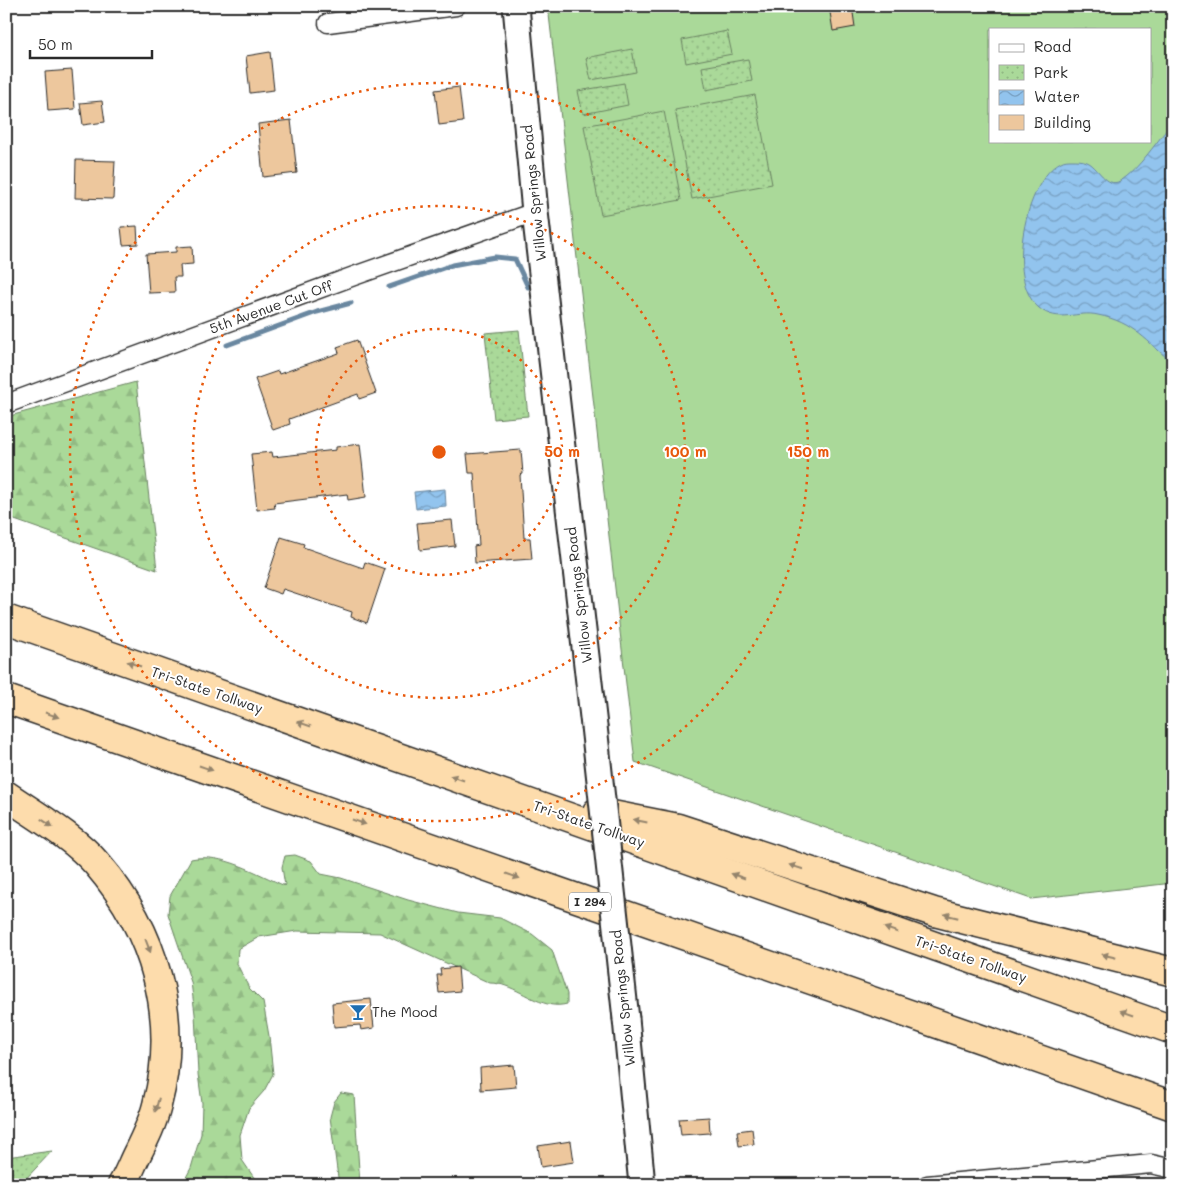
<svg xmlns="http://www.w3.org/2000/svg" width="1179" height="1191" font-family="Mali,sans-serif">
<defs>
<pattern id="forest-firs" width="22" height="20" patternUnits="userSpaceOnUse" patternTransform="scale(1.25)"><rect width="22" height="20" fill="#aad999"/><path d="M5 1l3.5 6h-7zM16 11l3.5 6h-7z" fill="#92ba84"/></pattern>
<pattern id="park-dots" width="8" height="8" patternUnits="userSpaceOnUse" patternTransform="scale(1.25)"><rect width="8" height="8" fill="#aad999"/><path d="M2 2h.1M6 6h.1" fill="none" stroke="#92ba84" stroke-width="1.8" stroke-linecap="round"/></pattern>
<pattern id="water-waves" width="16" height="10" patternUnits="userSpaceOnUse" patternTransform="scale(1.25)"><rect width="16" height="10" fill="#92c4ee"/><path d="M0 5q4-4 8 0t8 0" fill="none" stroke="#779fc1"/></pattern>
</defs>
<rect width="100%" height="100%" fill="#fff"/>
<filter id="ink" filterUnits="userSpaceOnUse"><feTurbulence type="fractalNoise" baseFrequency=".02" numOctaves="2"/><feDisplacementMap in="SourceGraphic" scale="10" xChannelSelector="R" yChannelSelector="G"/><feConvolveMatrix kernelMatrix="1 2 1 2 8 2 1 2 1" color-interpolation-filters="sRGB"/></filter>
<g filter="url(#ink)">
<path fill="#aad999" stroke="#6a8262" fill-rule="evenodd" d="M 548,6 L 1173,6 L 1173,883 L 1031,899 L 635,762 ZM 990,29 L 1150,29 L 1150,141 L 990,141 Z"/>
<g fill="url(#forest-firs)" stroke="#6a8262">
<path d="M 136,382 L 157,570 L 6,517 L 6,417 Z"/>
<path d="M 295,855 L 311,861 L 321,874 L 341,878 L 408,900 L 458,913 L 500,918 L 532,934 L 552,950 L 567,994 L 567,1004 C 545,1010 526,993 506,986 C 501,984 495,983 490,983 L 380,933 L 297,931 L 259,937 L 238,949 L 237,964 L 249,988 L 263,1002 L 269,1036 L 273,1074 L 264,1091 L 249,1108 L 240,1135 L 242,1160 L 257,1182 L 262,1185 L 182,1185 L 191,1168 L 201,1134 L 202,1103 L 198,1074 L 195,1014 L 191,982 L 168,914 L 170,896 L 191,859 C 221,852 258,874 285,886 L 282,867 L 285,856 Z"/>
<path d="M 341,1093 L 354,1095 L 360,1185 L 339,1185 L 330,1117 L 334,1102 Z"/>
</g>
<g fill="url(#park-dots)" stroke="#6a8262">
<path d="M 727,31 L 732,54 L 686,63 L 682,40 Z"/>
<path d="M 632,49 L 636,72 L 591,80 L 586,58 Z"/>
<path d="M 748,59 L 752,81 L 706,90 L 702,67 Z"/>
<path d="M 624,83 L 628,105 L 583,114 L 578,91 Z"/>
<path d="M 755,95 L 772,184 L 692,199 L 675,110 Z"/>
<path d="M 664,111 L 681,200 L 601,215 L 584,126 Z"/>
<path d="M 519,330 L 528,416 L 494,419 L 485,333 Z"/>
<path d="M 52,1151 L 20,1185 L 6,1185 L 6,1157 Z"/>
</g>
<g fill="url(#water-waves)" stroke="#6987a0">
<path d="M 1173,122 L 1173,363 C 1147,342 1134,322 1098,315 C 1077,310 1059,324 1039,308 C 1005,280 1025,180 1061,162 C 1064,160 1068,160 1072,160 C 1077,160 1083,160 1087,162 C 1098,166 1106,189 1120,181 C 1138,171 1159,138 1173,122 Z"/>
<path d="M 445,489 L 446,506 L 416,509 L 414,492 Z"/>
</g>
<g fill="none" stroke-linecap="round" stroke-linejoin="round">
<g stroke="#6987a0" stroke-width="5">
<path d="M 389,287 L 452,265 L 495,257 L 515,259 L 528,287"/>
<path d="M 227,345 L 317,312 L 351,303"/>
</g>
</g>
<g fill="#edc79d" stroke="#2b2b2b">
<path d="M 829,6 L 852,6 L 855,27 L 833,31 Z"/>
<path d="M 270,52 L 274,90 L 250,93 L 246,56 Z"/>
<path d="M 72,70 L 75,109 L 48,111 L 45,72 Z"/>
<path d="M 459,87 L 463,122 L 439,125 L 435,90 Z"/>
<path d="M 102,101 L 105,122 L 83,125 L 80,103 Z"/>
<path d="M 291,120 L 297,173 L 263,177 L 258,124 Z"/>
<path d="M 76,160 L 115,161 L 113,199 L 75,198 Z"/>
<path d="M 137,226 L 138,244 L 123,245 L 121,227 Z"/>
<path d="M 192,246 L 193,264 L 180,265 L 181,277 L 174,277 L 175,292 L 149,293 L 146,254 L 176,252 L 176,247 Z"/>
<path d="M 357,340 L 376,393 L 359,399 L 358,394 L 289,419 L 290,424 L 273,430 L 255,379 L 278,371 L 279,374 L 339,353 L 337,347 Z"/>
<path d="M 360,444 L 366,497 L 348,500 L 347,494 L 274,503 L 275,508 L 257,510 L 251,454 L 272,452 L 273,457 L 336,450 L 336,447 Z"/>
<path d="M 521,450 L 523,474 L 520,475 L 524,538 L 530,538 L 532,559 L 475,563 L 474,546 L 479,545 L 474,473 L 469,473 L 467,454 Z"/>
<path d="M 452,520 L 455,546 L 420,550 L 417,523 Z"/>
<path d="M 281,537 L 304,544 L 303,547 L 363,568 L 365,562 L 385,569 L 367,623 L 351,617 L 352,612 L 283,589 L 281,594 L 264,588 Z"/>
<path d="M 458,967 L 460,991 L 439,993 L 437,975 L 441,975 L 440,969 Z"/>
<path d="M 371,999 L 374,1028 L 361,1030 L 360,1025 L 334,1027 L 332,1003 Z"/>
<path d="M 514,1065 L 516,1087 L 481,1090 L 480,1068 Z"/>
<path d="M 709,1117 L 710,1133 L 681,1135 L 679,1119 Z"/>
<path d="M 752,1129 L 754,1144 L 739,1146 L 737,1131 Z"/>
<path d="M 571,1141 L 574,1162 L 541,1167 L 538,1146 Z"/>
</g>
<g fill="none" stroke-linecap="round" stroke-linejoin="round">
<g stroke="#2b2b2b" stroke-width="21">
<g id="minor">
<path d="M 328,23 L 456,6"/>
<path d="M 6,404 L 354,276 L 535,212"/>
<path d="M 927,1185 L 1151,1164 L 1173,1169"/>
</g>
</g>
<g stroke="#2b2b2b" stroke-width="29">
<g id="secondary">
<path d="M 516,6 L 535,212 L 594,726"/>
<path d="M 626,1019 L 642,1185"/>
</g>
</g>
<g stroke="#2b2b2b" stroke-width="31">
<g id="motorway">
<path d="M 6,619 L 1173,1030"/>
<path d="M 6,699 L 1173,1106"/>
<path d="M 6,795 C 35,815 75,838 97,864 C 155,931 180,1018 157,1105 C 153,1122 145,1138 137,1154 C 132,1164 128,1175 122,1185"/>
<path d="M 597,812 L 678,828 L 934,912 L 1173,972"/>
</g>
</g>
<use href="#minor" stroke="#fff" stroke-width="18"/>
<use href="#secondary" stroke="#fff" stroke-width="25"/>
<use href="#motorway" stroke="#fddcac" stroke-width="28"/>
<g stroke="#2b2b2b" stroke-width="29" stroke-linecap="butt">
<path id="secondary-bridge" d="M 594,726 L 626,1019"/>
</g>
<use href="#secondary-bridge" stroke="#fff" stroke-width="25"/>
</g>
<defs><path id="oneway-solid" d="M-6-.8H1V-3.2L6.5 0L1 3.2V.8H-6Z" transform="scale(1.25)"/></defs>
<g fill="#94846c">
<use href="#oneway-solid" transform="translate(134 664) rotate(-161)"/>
<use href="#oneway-solid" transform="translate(52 715) rotate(19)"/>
<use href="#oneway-solid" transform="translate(304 724) rotate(-161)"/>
<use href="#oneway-solid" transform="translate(206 768) rotate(19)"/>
<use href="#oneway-solid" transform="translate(457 778) rotate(-161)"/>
<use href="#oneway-solid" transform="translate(640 821) rotate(-169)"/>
<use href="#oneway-solid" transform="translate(359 822) rotate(19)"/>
<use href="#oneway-solid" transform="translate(47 823) rotate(34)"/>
<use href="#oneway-solid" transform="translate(796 867) rotate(-162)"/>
<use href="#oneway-solid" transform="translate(513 876) rotate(19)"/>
<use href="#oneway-solid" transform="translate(738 876) rotate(-161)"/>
<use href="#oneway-solid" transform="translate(951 916) rotate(-166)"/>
<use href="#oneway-solid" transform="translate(891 930) rotate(-161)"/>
<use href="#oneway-solid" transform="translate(148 946) rotate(69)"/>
<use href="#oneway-solid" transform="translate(1109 956) rotate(-166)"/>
<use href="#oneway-solid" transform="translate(1127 1013) rotate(-161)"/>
<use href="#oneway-solid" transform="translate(157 1105) rotate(105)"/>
</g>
</g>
<g fill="none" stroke="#e8590c" stroke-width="2.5" stroke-dasharray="2.5 5">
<circle cx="439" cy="452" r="123"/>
<circle cx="439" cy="452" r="246"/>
<circle cx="439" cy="452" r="369"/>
</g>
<defs>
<g id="bar-bare" transform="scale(1.35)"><path d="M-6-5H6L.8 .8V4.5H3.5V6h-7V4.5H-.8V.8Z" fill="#1f6fb2" stroke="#fff" stroke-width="2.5" paint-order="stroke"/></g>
</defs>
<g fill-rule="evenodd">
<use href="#bar-bare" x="358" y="1012"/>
</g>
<g text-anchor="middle" stroke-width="4" stroke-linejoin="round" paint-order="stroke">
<rect fill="#fff" stroke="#6b6b6b" stroke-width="1" x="569" y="892.5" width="42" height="19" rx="4"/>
<g font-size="12" font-weight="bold" fill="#2b2b2b">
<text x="590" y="906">I 294</text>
</g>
<g font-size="14" fill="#2b2b2b" stroke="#fff">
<text transform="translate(534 193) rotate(-96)" y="5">Willow Springs Road</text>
<text transform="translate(271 307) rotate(-20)" y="5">5th Avenue Cut Off</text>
<text transform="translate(579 595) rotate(-97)" y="5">Willow Springs Road</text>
<text transform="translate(207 690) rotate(19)" y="5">Tri-State Tollway</text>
<text transform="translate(589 824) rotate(19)" y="5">Tri-State Tollway</text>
<text transform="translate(971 959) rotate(19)" y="5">Tri-State Tollway</text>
<text transform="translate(623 998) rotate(-96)" y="5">Willow Springs Road</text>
</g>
<g font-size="14" fill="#2b2b2b" stroke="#fff" text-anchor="start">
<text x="372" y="1017">The Mood</text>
</g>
</g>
<circle cx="439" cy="452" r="8" fill="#e8590c" stroke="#fff" stroke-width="2.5"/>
<g font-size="15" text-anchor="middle" font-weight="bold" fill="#e8590c" stroke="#fff" stroke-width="4" stroke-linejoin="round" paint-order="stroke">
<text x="562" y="457">50 m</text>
<text x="685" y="457">100 m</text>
<text x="808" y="457">150 m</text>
</g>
<rect width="1179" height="1191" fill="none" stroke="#fff" stroke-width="25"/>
<rect x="12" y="12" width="1154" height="1166" fill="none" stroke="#2b2b2b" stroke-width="2" filter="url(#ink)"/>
<rect x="989" y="28" width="162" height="115" fill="#ffffff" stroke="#aaaaaa"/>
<rect x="999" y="44" width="25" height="8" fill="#ffffff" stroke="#aaaaaa"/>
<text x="1034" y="52" font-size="15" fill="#2b2b2b">Road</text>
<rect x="999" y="65" width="25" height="15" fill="url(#park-dots)" stroke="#aaaaaa"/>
<text x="1034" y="78" font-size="15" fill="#2b2b2b">Park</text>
<rect x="999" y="90" width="25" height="15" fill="url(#water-waves)" stroke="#aaaaaa"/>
<text x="1034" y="102" font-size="15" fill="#2b2b2b">Water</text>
<rect x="999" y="115" width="25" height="15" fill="#edc79d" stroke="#aaaaaa"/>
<text x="1034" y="128" font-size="15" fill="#2b2b2b">Building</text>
<path d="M30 50v8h122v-8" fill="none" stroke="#2b2b2b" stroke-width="2.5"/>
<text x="38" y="50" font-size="15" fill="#2b2b2b" stroke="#ffffff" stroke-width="4" paint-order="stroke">50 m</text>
</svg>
